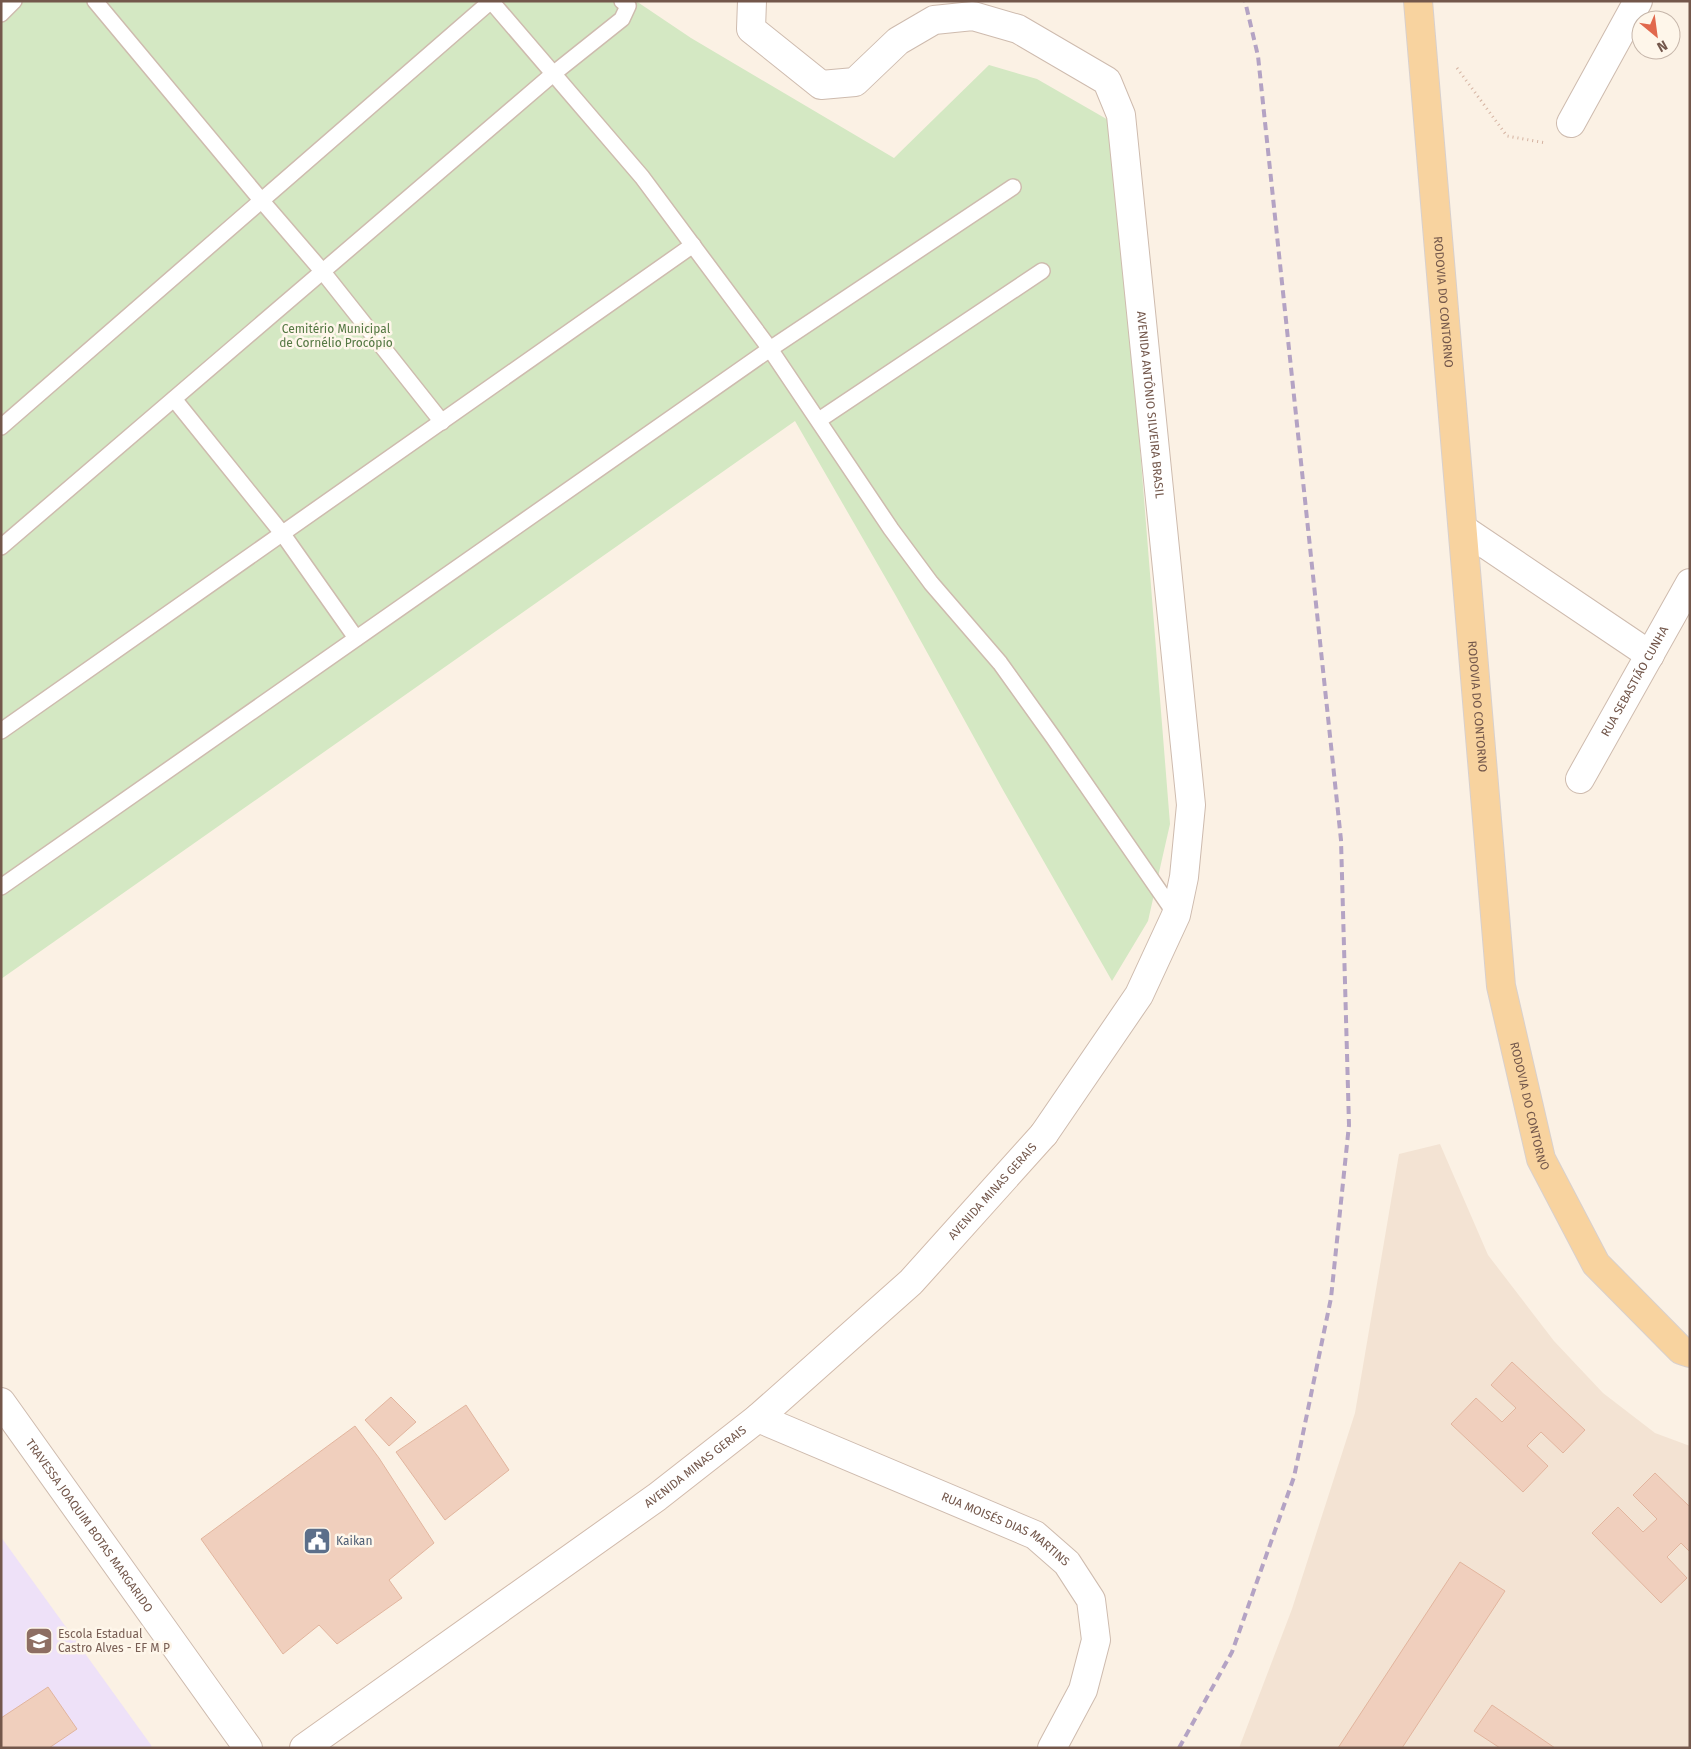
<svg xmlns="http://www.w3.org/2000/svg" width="1691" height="1749" font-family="'Fira Sans',sans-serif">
<rect width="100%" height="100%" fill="#fbf1e4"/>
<path fill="#f3e3d3" d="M 1440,1144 L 1488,1255 L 1554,1341 L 1603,1393 L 1655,1433 L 1690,1446 L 1690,1748 L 1239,1748 L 1292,1609 L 1355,1413 L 1399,1154 Z"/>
<path fill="#eee1f8" d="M 1,1537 L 151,1745 L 152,1748 L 1,1748 Z"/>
<path fill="#d4e8c3" d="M 1,1 L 636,1 L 691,38 L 894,158 L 989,65 L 1037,79 L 1110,121 L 1120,198 L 1170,824 L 1148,921 L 1112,981 L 1003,790 L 896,596 L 795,421 L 1,979 Z"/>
<g fill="#f0cfbd" stroke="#e2b59e">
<path d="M 1512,1362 L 1585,1430 L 1563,1453 L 1541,1432 L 1527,1446 L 1548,1466 L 1523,1492 L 1451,1424 L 1476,1398 L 1502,1422 L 1516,1408 L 1491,1385 Z"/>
<path d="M 391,1397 L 416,1422 L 389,1446 L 365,1420 Z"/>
<path d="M 466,1405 L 509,1470 L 445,1520 L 396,1452 Z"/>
<path d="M 355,1426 L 379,1458 L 434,1543 L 389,1580 L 402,1598 L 337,1644 L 319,1625 L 283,1654 L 201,1539 Z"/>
<path d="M 1655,1473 L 1690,1507 L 1690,1552 L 1681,1543 L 1667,1557 L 1687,1578 L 1661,1603 L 1592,1533 L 1618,1507 L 1643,1532 L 1657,1519 L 1633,1495 Z"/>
<path d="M 1460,1562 L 1505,1591 L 1402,1748 L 1338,1748 Z"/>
<path d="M 48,1687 L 77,1729 L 49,1748 L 1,1748 L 1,1718 Z"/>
<path d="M 1492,1705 L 1555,1748 L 1500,1748 L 1474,1731 Z"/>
</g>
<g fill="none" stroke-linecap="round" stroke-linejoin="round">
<g stroke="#cebbae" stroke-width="18">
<g id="lane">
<path d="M 95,1 L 261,200 L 323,272 L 442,422"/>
<path d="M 491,1 L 642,177 L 770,349 L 891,529 L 931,583 L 1000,663 L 1053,737 L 1176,915"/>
<path d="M 1,14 L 14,1"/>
<path d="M 174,399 L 282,533 L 356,638"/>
<path d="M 819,420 L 1042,271"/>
<path d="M 1,427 L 491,1"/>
<path d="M 1,547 L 553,74 L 622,19 L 628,6 L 622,1"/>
<path d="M 1,731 L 693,245"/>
<path d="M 1,887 L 770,349 L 1013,187"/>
</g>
</g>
<g stroke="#cebbae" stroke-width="30">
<g id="street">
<path id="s1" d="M 752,1 L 751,29 L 821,85 L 855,82 L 898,41 L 934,20 L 973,16 L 1018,29 L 1107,81 L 1121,115 L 1191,805 L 1184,877 L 1176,915 L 1139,995 L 1044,1134"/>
<path d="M 1571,123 L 1638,1"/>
<path d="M 1463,529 L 1650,655"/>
<path id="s2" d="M 1580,779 L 1690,583"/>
<path id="s3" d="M 1,1402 L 248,1748"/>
<path id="s4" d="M 758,1418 L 1035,1535 L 1067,1563 L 1091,1600 L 1096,1640 L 1083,1690 L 1052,1748"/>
</g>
</g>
<g stroke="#d1baab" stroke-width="30">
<g id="secondary">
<path id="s5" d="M 304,1748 L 657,1497 L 758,1418 L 911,1282 L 1044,1134"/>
</g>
</g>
<g stroke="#d8d0cd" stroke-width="30">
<g id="primary">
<path id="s6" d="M 1418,1 L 1501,986 L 1541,1159 L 1596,1264 L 1681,1350 L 1690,1353"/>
</g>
</g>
<path stroke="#d4b2a0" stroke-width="3" stroke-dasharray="1 4" stroke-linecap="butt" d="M 1457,68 L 1507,136 L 1546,143"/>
<use href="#lane" stroke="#fff" stroke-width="15"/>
<use href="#street" stroke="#fff" stroke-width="28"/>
<use href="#secondary" stroke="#fff" stroke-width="28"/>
<use href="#primary" stroke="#f8d39f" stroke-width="28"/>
<path stroke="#b4a3c4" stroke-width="4" stroke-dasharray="8 5" stroke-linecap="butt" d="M 1179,1748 L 1232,1652 L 1294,1477 L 1331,1298 L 1349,1125 L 1341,840 L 1258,56 L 1245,1"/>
</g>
<defs>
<g id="civic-square" transform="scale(1.4375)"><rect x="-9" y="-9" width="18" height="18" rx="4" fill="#5c6f8a" stroke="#fef6ea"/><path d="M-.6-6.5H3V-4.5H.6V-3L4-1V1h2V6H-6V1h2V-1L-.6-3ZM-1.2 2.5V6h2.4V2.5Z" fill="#fff"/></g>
<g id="school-square" transform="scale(1.4375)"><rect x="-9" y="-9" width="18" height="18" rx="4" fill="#8d6e63" stroke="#fef6ea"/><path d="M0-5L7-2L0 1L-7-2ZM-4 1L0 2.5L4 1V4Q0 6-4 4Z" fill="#fff"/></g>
</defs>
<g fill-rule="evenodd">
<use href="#civic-square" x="317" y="1541"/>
<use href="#school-square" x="39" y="1641"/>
</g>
<g text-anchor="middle" stroke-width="5" stroke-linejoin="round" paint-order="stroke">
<g font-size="12" fill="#73574b" stroke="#fef6ea">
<text dy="4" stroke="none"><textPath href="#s6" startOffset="302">RODOVIA DO CONTORNO</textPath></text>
<text dy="4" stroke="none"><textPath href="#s1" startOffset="770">AVENIDA ANTÔNIO SILVEIRA BRASIL</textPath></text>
<text dy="4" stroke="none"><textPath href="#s2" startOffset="112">RUA SEBASTIÃO CUNHA</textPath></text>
<text dy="4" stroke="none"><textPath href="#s6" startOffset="708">RODOVIA DO CONTORNO</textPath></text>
<text dy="4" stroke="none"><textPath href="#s6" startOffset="1112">RODOVIA DO CONTORNO</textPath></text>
<text dy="4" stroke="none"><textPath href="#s5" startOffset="888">AVENIDA MINAS GERAIS</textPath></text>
<text dy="4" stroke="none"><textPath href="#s5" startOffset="482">AVENIDA MINAS GERAIS</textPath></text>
<text dy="4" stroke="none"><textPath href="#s3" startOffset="152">TRAVESSA JOAQUIM BOTAS MARGARIDO</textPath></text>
<text dy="4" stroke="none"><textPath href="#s4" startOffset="272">RUA MOISÉS DIAS MARTINS</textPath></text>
</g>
<g font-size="12" fill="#547843" stroke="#fef6ea">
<text x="336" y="333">Cemitério Municipal<tspan x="336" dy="14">de Cornélio Procópio</tspan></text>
</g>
<g font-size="12" fill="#4e5e75" stroke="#fef6ea" text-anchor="start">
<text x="336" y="1545">Kaikan</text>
</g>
<g font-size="12" fill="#785e54" stroke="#fef6ea" text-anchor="start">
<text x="58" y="1638">Escola Estadual<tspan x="58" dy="14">Castro Alves - EF M P</tspan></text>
</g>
</g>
<rect width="1691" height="1749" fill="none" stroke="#73574b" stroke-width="5"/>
<g transform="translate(1656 35) rotate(151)"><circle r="24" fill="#fef6ea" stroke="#c6b6aa"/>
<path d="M0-4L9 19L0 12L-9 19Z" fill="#e1684d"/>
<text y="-8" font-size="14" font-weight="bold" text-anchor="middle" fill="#73574b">N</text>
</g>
</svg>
